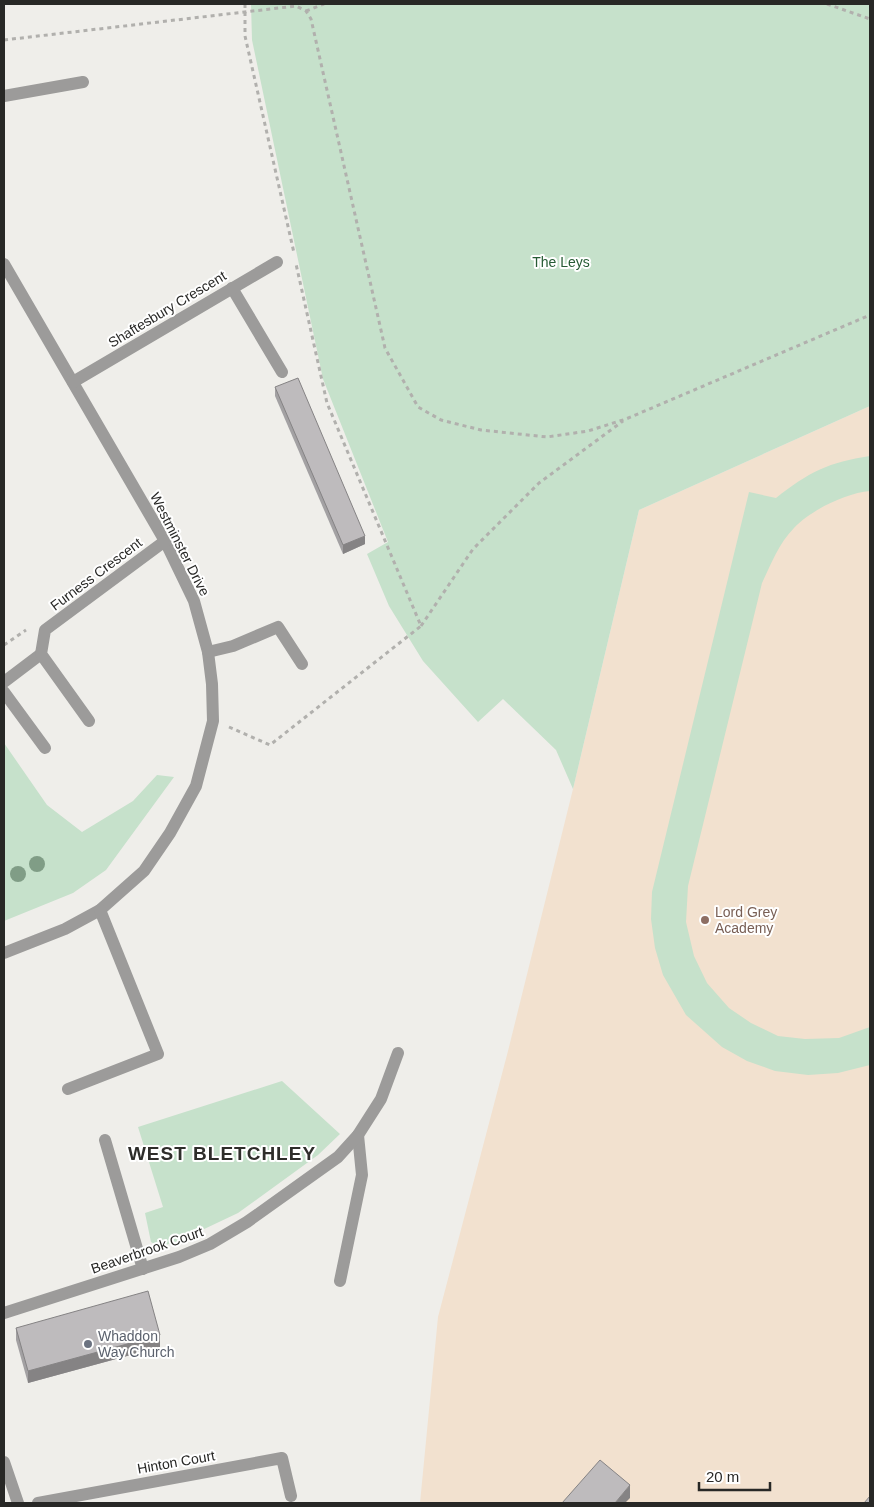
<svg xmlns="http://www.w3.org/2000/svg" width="874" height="1507" font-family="Arial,sans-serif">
<rect width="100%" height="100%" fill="#efeeea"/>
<path fill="#f2e1cf" d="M 870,406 L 870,1503 L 420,1503 L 438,1317 L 508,1051 L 573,789 L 639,510 Z"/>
<g fill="#c6e1cb">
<path d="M 251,4 L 870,4 L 870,406 L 639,510 L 573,789 L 556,750 L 503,699 L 478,722 L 423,661 L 389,606 L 367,554 L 388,542 L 323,379 L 252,40 Z"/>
<path d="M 870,456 L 870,491 C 846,493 811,510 794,528 C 779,543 771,564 762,583 L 688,886 L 686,922 L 694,956 L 707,983 L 729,1008 L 751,1023 L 778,1036 L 805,1039 L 839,1038 L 870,1027 L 870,1065 L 838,1073 L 808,1075 L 775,1071 L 747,1061 L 722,1047 L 686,1015 L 663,975 L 655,948 L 651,919 L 652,892 L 749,492 L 776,498 C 809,472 829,462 870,456 Z"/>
<path d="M 4,743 L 47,805 L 82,832 L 133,801 L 157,775 L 174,777 L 106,870 L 73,893 L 4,921 Z"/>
<path d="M 282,1081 L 340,1134 L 318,1155 L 238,1213 L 181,1240 L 159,1247 L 151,1242 L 145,1213 L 163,1207 L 138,1127 Z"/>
</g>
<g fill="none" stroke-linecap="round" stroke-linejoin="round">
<g stroke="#b1b0ad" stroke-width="3" stroke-dasharray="4 4" stroke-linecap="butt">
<path d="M 245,4 L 245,36 L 294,253"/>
<path d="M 827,4 L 870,19"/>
<path d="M 306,11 L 324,4"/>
<path d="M 4,40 L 296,6 L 306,11 L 311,19 L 385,348 L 418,407 L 441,420 L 481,430 L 547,437 L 588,431 L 626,419 L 870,315"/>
<path d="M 421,626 L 473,549 L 539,483 L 623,421"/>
<path d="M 4,645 L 26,630"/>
<path d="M 229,727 L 270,745 L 421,626 L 327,403 L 296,264"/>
</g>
<g stroke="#9c9b9a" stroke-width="12">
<path d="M 4,96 L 83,82"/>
<path d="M 4,264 L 165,541 L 194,601 L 208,652 L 212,684 L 213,721 L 196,786 L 170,833 L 144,871 L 100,910 L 65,929 L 4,953"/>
<path d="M 232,288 L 282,372"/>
<path d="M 73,382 L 277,262"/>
<path d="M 208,652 L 233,646 L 278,627 L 302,664"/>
<path d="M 4,682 L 41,654"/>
<path d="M 4,692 L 45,748"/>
<path d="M 89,721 L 41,654 L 45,630 L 165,541"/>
<path d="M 68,1089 L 158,1054 L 100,910"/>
<path d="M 105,1140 L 143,1269"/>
<path d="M 340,1281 L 362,1175 L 358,1135"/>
<path d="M 4,1313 L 179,1257 L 210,1244 L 247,1222 L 338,1157 L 358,1135 L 381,1099 L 398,1053"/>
<path d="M 4,1462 L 18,1503"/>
<path d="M 38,1503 L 282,1458 L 291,1496"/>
</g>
</g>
<g fill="#809d86">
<circle cx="37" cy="864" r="8"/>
<circle cx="18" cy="874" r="8"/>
</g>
<g fill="#a3a1a3">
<path d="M 275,387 L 365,544 L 343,554 L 275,396 Z"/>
<path d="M 16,1328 L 160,1347 L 28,1383 L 16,1340 Z"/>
</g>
<g fill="#858384">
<path d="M 365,536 L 365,544 L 343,554 L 343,545 Z"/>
<path d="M 160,1335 L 160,1347 L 28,1383 L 28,1371 Z"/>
<path d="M 630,1485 L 630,1498 L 625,1503 L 615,1503 Z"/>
</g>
<g fill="#bebbbd" stroke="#858384">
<path d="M 298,378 L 365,536 L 343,545 L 275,387 Z"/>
<path d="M 148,1291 L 160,1335 L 28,1371 L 16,1328 Z"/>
<path d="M 600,1460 L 630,1485 L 615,1503 L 562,1503 Z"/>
<path d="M 870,1496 L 870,1503 L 864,1503 Z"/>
</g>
<circle fill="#8d6e63" stroke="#fff" stroke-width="2" cx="705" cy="920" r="5"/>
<circle fill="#6b7280" stroke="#fff" stroke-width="2" cx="88" cy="1344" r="5"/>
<g text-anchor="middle" stroke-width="4" stroke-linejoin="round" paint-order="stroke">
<g font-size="14" fill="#265b34" stroke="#fff">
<text x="561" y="267">The Leys</text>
</g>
<g font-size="14" fill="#282826" stroke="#fff">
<text transform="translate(167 309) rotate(-31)" y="5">Shaftesbury Crescent</text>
<text transform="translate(180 544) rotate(63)" y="5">Westminster Drive</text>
<text transform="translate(96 574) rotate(-37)" y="5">Furness Crescent</text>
<text transform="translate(147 1250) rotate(-19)" y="5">Beaverbrook Court</text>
<text transform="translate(176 1462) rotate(-10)" y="5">Hinton Court</text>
</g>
<g font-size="14" fill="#785e54" stroke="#fff" text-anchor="start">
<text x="715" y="917">Lord Grey<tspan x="715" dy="16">Academy</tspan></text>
</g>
<g font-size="14" fill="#5b616d" stroke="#fff" text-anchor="start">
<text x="98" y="1341">Whaddon<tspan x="98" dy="16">Way Church</tspan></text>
</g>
<g font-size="19" font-weight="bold" letter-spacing="1" fill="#2e2d2a" stroke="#fff">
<text x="222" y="1160">WEST BLETCHLEY</text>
</g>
</g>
<rect width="874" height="1507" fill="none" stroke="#282826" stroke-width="10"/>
<path d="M699 1482v8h71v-8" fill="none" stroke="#282826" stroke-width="2.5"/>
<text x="706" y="1482" font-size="15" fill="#282826" stroke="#ffffff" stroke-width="4" paint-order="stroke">20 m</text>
</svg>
